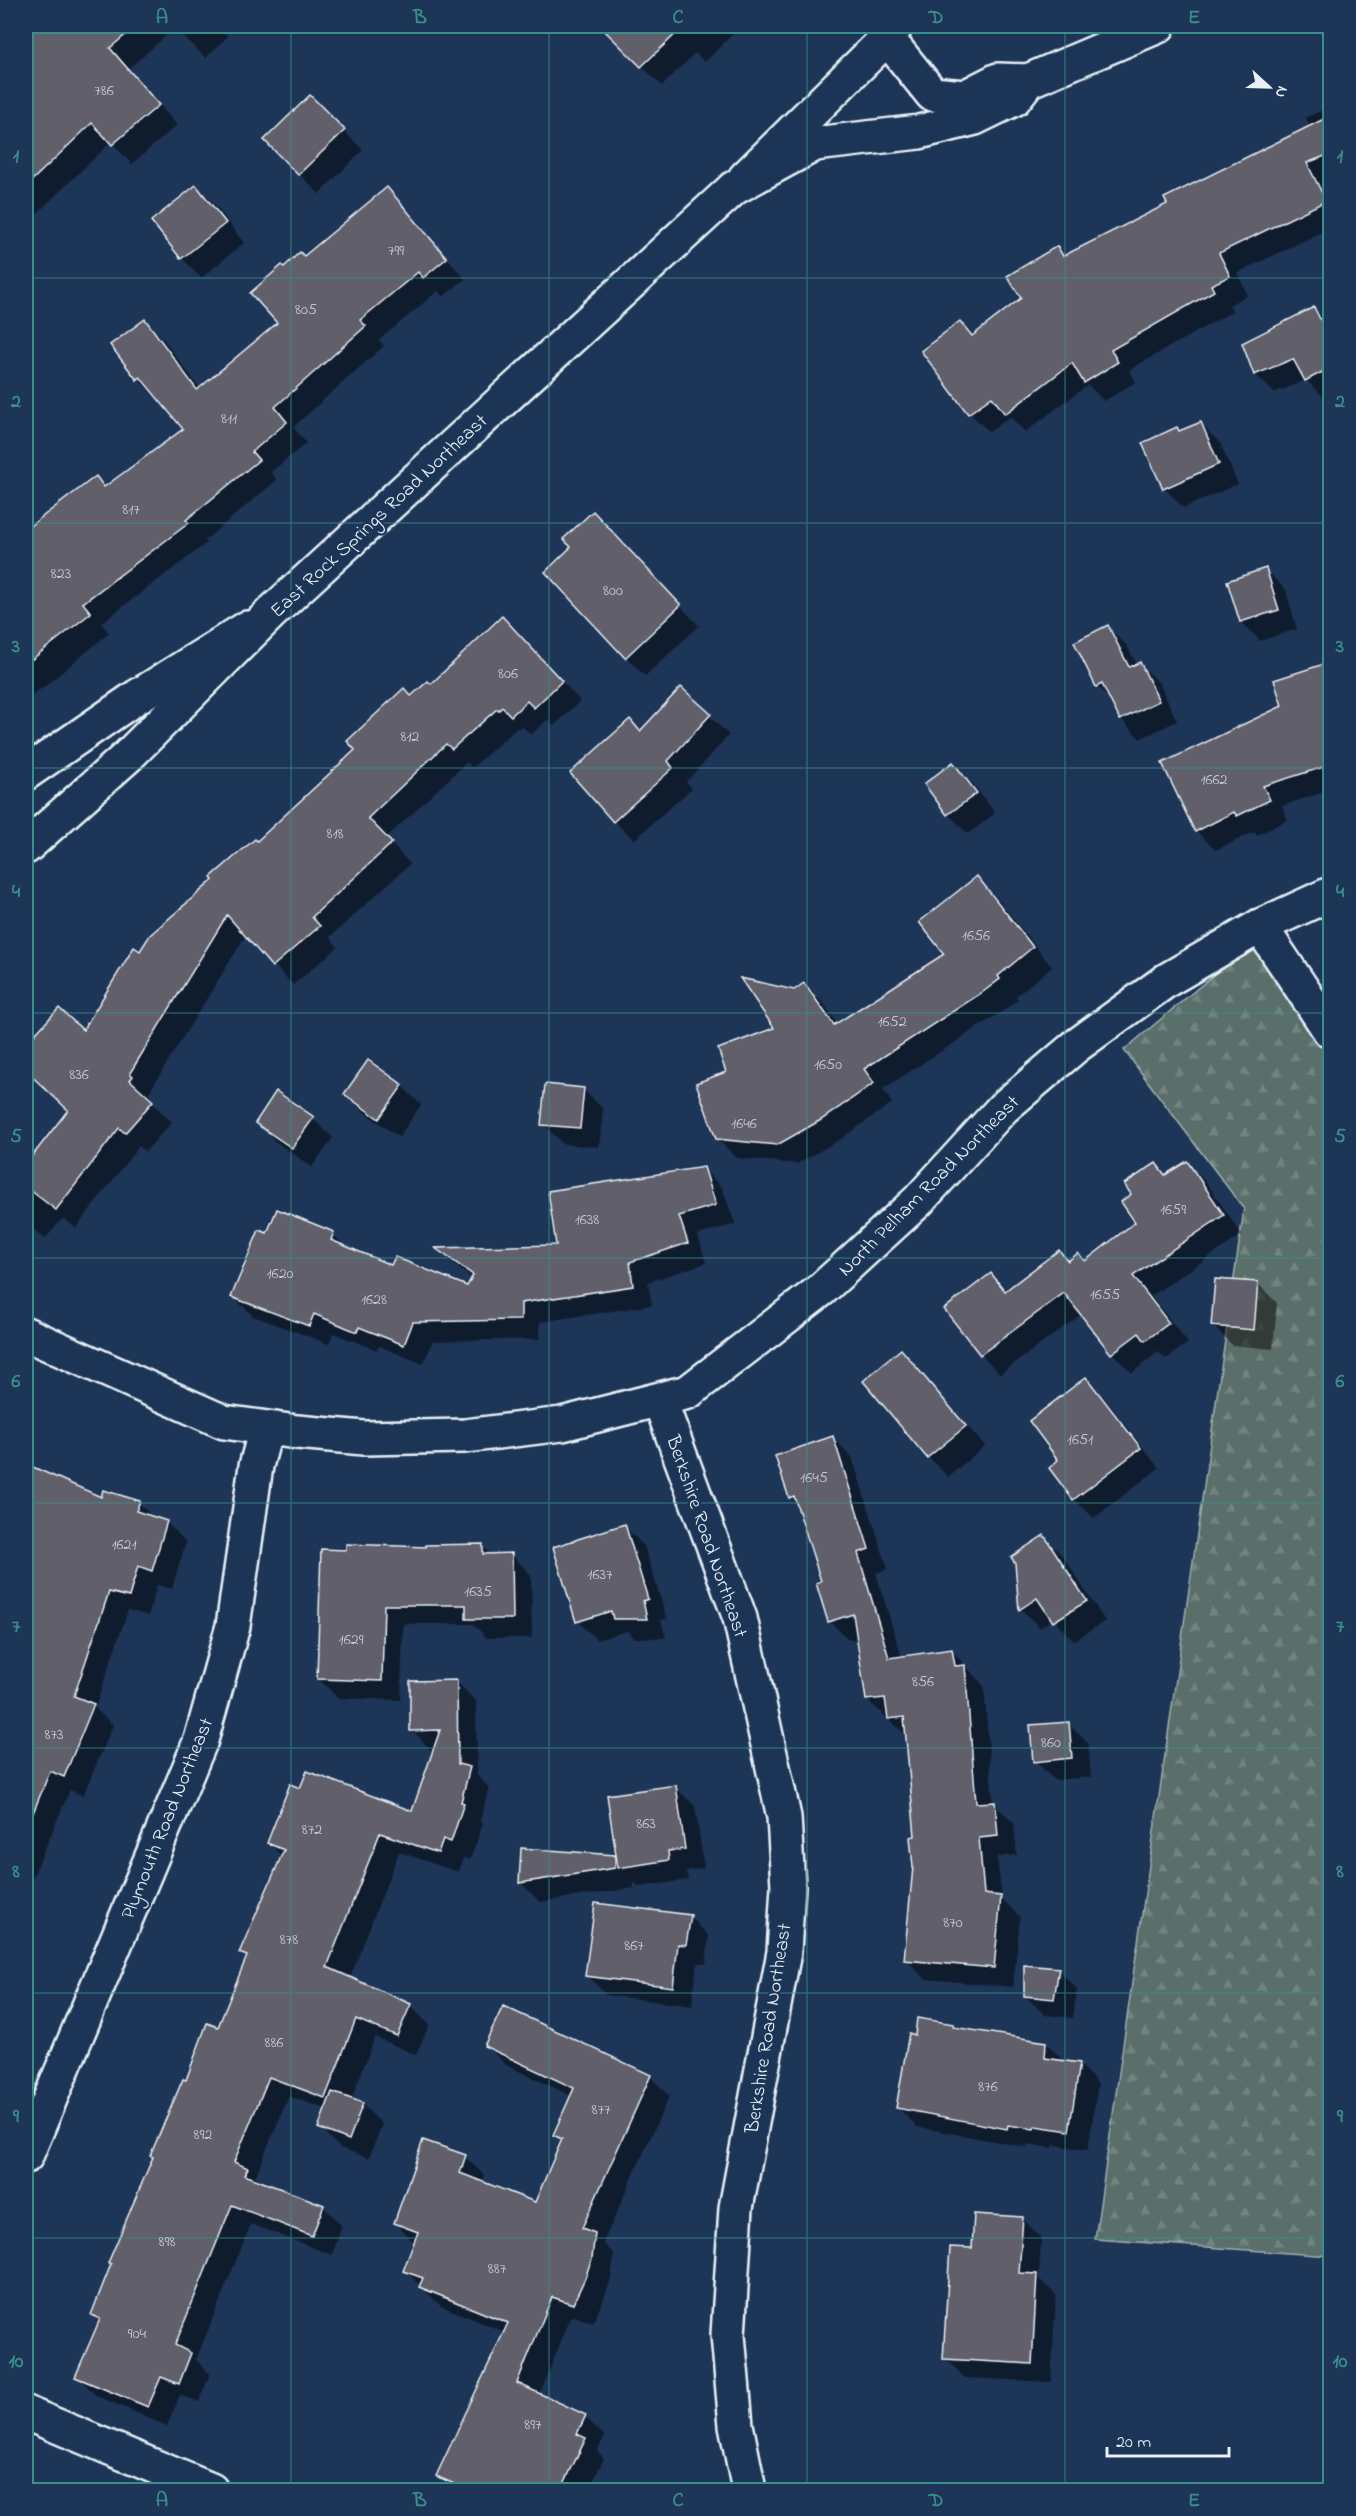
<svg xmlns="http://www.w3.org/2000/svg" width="1356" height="2516" font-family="'Indie Flower',sans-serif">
<defs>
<pattern id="forest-firs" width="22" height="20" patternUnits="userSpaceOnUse" patternTransform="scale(1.5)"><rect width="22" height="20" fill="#5a6e6a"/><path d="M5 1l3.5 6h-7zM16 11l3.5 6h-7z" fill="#728380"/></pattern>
</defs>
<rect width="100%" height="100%" fill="#1d3557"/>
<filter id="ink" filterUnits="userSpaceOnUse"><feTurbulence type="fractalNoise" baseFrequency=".0167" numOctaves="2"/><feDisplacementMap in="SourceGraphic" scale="12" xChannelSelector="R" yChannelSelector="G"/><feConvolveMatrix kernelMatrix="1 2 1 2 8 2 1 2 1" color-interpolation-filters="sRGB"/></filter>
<g filter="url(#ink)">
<path fill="url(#forest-firs)" stroke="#a1b0b1" stroke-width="1.5" d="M 1260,936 L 1330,1047 L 1330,2256 L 1095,2239 L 1244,1209 L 1124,1050 Z"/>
<g fill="#0007">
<path d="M 26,26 L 217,26 L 228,36 L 206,58 L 175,28 L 128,69 L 177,125 L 132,164 L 111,142 L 26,224 Z"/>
<path d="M 602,26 L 741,26 L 705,62 L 695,53 L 662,86 Z"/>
<path d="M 310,97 L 363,150 L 319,194 L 266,140 Z"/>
<path d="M 1330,107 L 1330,228 L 1237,273 L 1248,295 L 1229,305 L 1233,311 L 1129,370 L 1136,382 L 1104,401 L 1088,385 L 1025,432 L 1010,417 L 989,432 L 970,413 L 960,323 L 974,336 L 1023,299 L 1057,248 L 1066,257 L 1169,204 L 1310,128 L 1306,117 Z"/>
<path d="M 196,187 L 216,206 L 244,243 L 201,278 L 182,258 L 153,221 Z"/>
<path d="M 387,189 L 407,209 L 465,279 L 443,297 L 438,291 L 379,340 L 384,346 L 293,427 L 306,443 L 271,472 L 277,480 L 205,540 L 207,543 L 101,623 L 109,633 L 44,687 L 26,698 L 26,529 L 96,478 L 105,487 L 185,429 L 159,397 L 157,398 L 138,379 L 144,321 L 164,340 L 200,389 L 279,323 L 285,269 L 304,258 Z"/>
<path d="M 1314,309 L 1330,325 L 1330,397 L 1325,399 L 1306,380 L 1274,393 L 1255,374 Z"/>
<path d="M 1200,423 L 1220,443 L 1238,484 L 1184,508 L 1164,488 L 1180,432 Z"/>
<path d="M 612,532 L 699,626 L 645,676 L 626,657 Z"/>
<path d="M 1266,570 L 1286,590 L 1297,629 L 1260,641 L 1241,621 Z"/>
<path d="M 1108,627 L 1127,646 L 1137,665 L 1139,663 L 1159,683 L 1177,721 L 1140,739 L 1121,719 L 1112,701 L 1097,686 Z"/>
<path d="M 522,638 L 580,701 L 554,726 L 548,719 L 531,735 L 522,726 L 519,729 L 518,727 L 472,768 L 467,762 L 386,838 L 410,864 L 330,937 L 338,947 L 293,985 L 246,935 L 148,1094 L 152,1097 L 149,1100 L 172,1122 L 145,1152 L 139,1146 L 76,1228 L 63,1218 L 45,1239 L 26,1223 L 26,1166 L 69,1111 L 26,1069 L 26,1046 L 60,1010 L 84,1033 L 141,953 L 412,698 Z"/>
<path d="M 1330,664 L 1330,790 L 1282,806 L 1288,820 L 1257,835 L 1254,832 L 1216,850 L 1196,831 L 1284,707 L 1276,681 Z"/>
<path d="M 681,689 L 729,735 L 686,782 L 692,788 L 634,840 L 614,821 L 641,732 Z"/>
<path d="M 953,764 L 972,783 L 995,813 L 968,834 L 948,814 L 926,784 Z"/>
<path d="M 977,878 L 996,897 L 1052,967 L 1016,996 L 1018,999 L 1003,1011 L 883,1089 L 892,1103 L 841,1139 L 797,1164 L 737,1158 L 717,1139 L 728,1073 L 776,1028 L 794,992 L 804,985 L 824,1004 L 838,1025 L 946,954 Z"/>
<path d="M 402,1086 L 421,1105 L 399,1137 L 365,1113 L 346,1094 Z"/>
<path d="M 583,1089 L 603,1109 L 599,1147 L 563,1144 L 543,1124 Z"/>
<path d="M 277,1093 L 313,1119 L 333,1138 L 312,1167 L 276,1142 L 257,1122 Z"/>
<path d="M 1187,1163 L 1206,1182 L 1242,1235 L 1151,1296 L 1188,1343 L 1166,1359 L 1158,1352 L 1132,1373 L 1112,1353 L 1082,1314 L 1000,1374 L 981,1354 L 991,1275 L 1008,1291 L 1069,1262 L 1086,1262 L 1137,1222 L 1134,1195 L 1156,1165 L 1167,1176 Z"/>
<path d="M 704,1169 L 723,1189 L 735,1224 L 698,1235 L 706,1263 L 648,1282 L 652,1305 L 540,1322 L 540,1339 L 433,1341 L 423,1364 L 379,1346 L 377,1350 L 333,1333 L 329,1344 L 253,1316 L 233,1297 L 268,1235 L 333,1234 L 348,1249 L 392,1267 L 468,1288 L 473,1279 L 457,1267 L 439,1250 L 558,1247 Z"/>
<path d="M 1257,1283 L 1277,1303 L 1273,1349 L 1232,1345 L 1213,1326 Z"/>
<path d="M 901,1351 L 985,1446 L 948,1477 L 928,1457 L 865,1381 Z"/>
<path d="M 1086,1379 L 1105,1399 L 1159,1468 L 1094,1518 L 1074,1499 L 1060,1460 Z"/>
<path d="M 833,1438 L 852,1457 L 888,1569 L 876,1573 L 902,1658 L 952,1651 L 984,1686 L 993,1803 L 1014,1823 L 1017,1855 L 997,1857 L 1002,1899 L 1020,1917 L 1013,1987 L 925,1979 L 906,1959 L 916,1838 L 907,1736 L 867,1700 L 858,1638 L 849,1640 L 829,1621 L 823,1582 L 799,1506 L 790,1498 Z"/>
<path d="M 26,1466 L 102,1499 L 139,1503 L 155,1519 L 166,1522 L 186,1542 L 172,1589 L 157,1585 L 148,1616 L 128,1610 L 95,1708 L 113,1725 L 83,1796 L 70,1790 L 32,1879 L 26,1876 L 26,1681 L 52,1598 L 26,1587 Z"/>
<path d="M 624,1526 L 644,1546 L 667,1619 L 661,1620 L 666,1638 L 634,1638 L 627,1631 L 597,1640 L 577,1621 Z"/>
<path d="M 1044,1537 L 1063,1556 L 1105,1621 L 1074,1641 L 1053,1619 L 1040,1628 L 1021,1609 L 1016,1563 Z"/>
<path d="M 482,1546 L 491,1555 L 512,1555 L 531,1575 L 532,1638 L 487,1638 L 473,1624 L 403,1624 L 401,1700 L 338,1698 L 318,1679 L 348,1551 Z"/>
<path d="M 456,1681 L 476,1701 L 477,1775 L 489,1788 L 480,1821 L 483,1824 L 470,1860 L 463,1858 L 458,1872 L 399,1852 L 350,1978 L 410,2005 L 429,2025 L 416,2055 L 375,2037 L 351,2100 L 362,2104 L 382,2124 L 369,2158 L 340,2148 L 320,2128 L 327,2110 L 289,2096 L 255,2177 L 260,2182 L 323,2206 L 342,2226 L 332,2255 L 251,2224 L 196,2360 L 210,2374 L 199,2402 L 180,2395 L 167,2426 L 97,2396 L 77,2376 L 100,2322 L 93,2315 L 154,2158 L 151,2155 L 187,2082 L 219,2029 L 247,1959 L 241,1952 L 283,1857 L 269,1843 L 301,1790 L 413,1813 L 435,1750 L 431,1750 L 412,1730 Z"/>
<path d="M 1068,1724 L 1088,1743 L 1091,1777 L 1054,1780 L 1035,1761 Z"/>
<path d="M 675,1787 L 695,1806 L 704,1868 L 686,1871 L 688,1880 L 639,1887 L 634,1882 L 634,1888 L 540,1902 L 520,1882 L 614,1856 L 618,1860 Z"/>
<path d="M 690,1916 L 709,1936 L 706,1964 L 697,1963 L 692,2006 L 606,1995 L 587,1975 Z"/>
<path d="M 1058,1970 L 1077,1989 L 1073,2018 L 1045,2015 L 1025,1996 Z"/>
<path d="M 953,2026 L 957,2029 L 1046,2043 L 1065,2062 L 1079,2064 L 1098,2084 L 1088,2150 L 1054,2145 L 1053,2148 L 1027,2144 L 1027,2147 L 917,2127 L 897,2107 L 916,2036 Z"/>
<path d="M 486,2045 L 650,2076 L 669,2096 L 603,2243 L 614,2254 L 611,2279 L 604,2298 L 593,2323 L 572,2315 L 539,2395 L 585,2417 L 605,2436 L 597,2451 L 604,2458 L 589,2490 L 453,2490 L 438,2476 L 505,2332 L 441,2306 L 424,2290 L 405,2270 L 415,2243 L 395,2223 L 465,2157 L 485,2176 L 482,2183 L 536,2204 L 563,2142 L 555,2134 L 572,2096 L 506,2065 Z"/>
<path d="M 1022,2218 L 1041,2238 L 1039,2279 L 1056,2295 L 1051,2382 L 965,2378 L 945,2358 L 974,2250 Z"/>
</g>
<g fill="#615f6b" stroke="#e8f1f8" stroke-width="1.5">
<path d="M 26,26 L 136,26 L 110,48 L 159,105 L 112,145 L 92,123 L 26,186 Z"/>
<path d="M 600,26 L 684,26 L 641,67 Z"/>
<path d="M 310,95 L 345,130 L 298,175 L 264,140 Z"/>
<path d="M 1330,116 L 1330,154 L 1307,163 L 1326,201 L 1219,253 L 1230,276 L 1211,285 L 1214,291 L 1111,350 L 1118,362 L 1084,383 L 1072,363 L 1005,414 L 992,397 L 968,414 L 921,351 L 960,321 L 972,336 L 1021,298 L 1007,276 L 1057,246 L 1063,256 L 1167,204 L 1164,198 Z"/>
<path d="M 196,185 L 226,223 L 181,259 L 151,221 Z"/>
<path d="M 387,187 L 447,258 L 423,278 L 418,272 L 360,320 L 366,326 L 275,407 L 287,422 L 252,452 L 259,460 L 186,520 L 189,523 L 83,603 L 91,613 L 26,664 L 26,529 L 96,476 L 104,487 L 183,429 L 140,377 L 137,380 L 110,345 L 145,319 L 197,390 L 277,323 L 250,293 L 282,265 L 284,267 L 300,252 L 304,256 Z"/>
<path d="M 1314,307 L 1330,339 L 1330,368 L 1305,381 L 1293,359 L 1254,375 L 1242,343 Z"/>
<path d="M 1201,422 L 1219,464 L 1163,489 L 1142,443 L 1177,427 L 1179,431 Z"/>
<path d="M 593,511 L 681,605 L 625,658 L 545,572 L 571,547 L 563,539 Z"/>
<path d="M 1266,568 L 1279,610 L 1240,622 L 1227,581 Z"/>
<path d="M 502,616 L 562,681 L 534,708 L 527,701 L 511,716 L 502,707 L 499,710 L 497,709 L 452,749 L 446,744 L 368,818 L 392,843 L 312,917 L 320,926 L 272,967 L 227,915 L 130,1073 L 133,1076 L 130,1080 L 153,1101 L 125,1133 L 119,1128 L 56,1210 L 26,1187 L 26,1164 L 68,1110 L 26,1071 L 26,1044 L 59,1008 L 83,1030 L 134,947 L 140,951 L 150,935 L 213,880 L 211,877 L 255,839 L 257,841 L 355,750 L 347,741 L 404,688 L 411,696 L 428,681 L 431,684 Z"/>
<path d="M 1108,625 L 1129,667 L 1140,662 L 1159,701 L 1120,720 L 1102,684 L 1096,687 L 1074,642 Z"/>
<path d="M 1330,662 L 1330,765 L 1263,786 L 1270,800 L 1237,816 L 1234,812 L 1195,832 L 1162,763 L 1282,706 L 1274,680 Z"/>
<path d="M 681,687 L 711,714 L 668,761 L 673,768 L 613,822 L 570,773 L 630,719 L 640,731 Z"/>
<path d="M 953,762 L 977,793 L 947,815 L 924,784 Z"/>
<path d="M 977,876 L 1033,947 L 998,976 L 1000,979 L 983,992 L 864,1069 L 874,1083 L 821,1120 L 777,1145 L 716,1139 L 696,1083 L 726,1072 L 718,1049 L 774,1028 L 740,978 L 794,990 L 804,983 L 834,1025 L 944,954 L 919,922 Z"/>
<path d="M 368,1060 L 403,1085 L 379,1119 L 344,1094 Z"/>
<path d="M 545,1084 L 584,1088 L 580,1128 L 541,1125 Z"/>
<path d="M 276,1091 L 314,1117 L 292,1148 L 255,1123 Z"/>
<path d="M 1187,1161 L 1224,1215 L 1133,1276 L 1169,1323 L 1145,1341 L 1139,1333 L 1111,1354 L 1064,1293 L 980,1355 L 944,1309 L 991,1273 L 1005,1291 L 1059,1250 L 1068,1261 L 1078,1253 L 1085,1261 L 1135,1222 L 1121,1202 L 1131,1194 L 1124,1184 L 1156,1163 L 1165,1175 Z"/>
<path d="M 704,1167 L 716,1205 L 679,1216 L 688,1243 L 630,1262 L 633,1286 L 521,1303 L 521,1320 L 413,1322 L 404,1345 L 359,1327 L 357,1332 L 314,1314 L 309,1326 L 231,1297 L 259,1230 L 267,1233 L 277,1209 L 334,1232 L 331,1240 L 391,1265 L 395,1257 L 467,1286 L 473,1275 L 435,1248 L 556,1245 L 548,1191 Z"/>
<path d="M 1215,1279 L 1258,1282 L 1254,1330 L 1211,1326 Z"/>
<path d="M 901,1349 L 966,1426 L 927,1458 L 863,1381 Z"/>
<path d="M 1086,1377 L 1141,1448 L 1073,1500 L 1049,1468 L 1058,1460 L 1029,1421 Z"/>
<path d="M 833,1436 L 869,1549 L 858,1553 L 889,1658 L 952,1649 L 955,1666 L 965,1665 L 976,1803 L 995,1802 L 998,1836 L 979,1838 L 984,1894 L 1001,1896 L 994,1968 L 904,1960 L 913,1867 L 910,1837 L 915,1836 L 904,1717 L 888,1719 L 885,1698 L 866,1700 L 853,1614 L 828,1622 L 816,1583 L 821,1581 L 794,1496 L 789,1498 L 775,1456 Z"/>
<path d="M 26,1464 L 101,1497 L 103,1490 L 140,1501 L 136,1511 L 167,1521 L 152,1571 L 138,1566 L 129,1597 L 109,1592 L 74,1696 L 94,1704 L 64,1777 L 50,1771 L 27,1828 Z"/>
<path d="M 625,1524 L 648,1599 L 643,1601 L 647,1619 L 613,1619 L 611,1611 L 576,1622 L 553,1547 Z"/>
<path d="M 1044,1535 L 1087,1601 L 1053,1622 L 1037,1598 L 1019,1610 L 1015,1563 L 1011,1557 Z"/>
<path d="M 346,1544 L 426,1547 L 426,1545 L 483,1544 L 483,1554 L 512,1553 L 513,1619 L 466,1619 L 466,1605 L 384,1605 L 382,1681 L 317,1679 L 321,1549 L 346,1550 Z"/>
<path d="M 457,1680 L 458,1764 L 470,1767 L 461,1802 L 464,1803 L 451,1842 L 443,1839 L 438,1853 L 380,1833 L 327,1967 L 411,2004 L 397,2036 L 356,2019 L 325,2098 L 269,2077 L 234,2162 L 248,2168 L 244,2175 L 324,2205 L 312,2236 L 232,2205 L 175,2345 L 191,2353 L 179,2384 L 161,2377 L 148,2407 L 75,2377 L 100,2319 L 91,2315 L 111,2264 L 108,2263 L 153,2157 L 150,2156 L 183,2079 L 186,2080 L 207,2023 L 218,2027 L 247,1956 L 239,1953 L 284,1850 L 267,1843 L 290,1784 L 300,1788 L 307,1771 L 412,1811 L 440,1730 L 410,1731 L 410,1681 Z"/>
<path d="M 1069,1722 L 1072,1758 L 1033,1762 L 1030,1725 Z"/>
<path d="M 676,1785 L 685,1849 L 668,1851 L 669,1860 L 618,1868 L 607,1795 Z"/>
<path d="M 521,1848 L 615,1855 L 615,1868 L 519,1883 Z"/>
<path d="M 595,1903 L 691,1915 L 686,1945 L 678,1944 L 673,1987 L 585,1976 Z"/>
<path d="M 1024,1965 L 1059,1968 L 1054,1999 L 1024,1996 Z"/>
<path d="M 503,2006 L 651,2075 L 582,2228 L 595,2233 L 592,2258 L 585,2278 L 573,2304 L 552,2297 L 517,2383 L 586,2415 L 577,2434 L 586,2438 L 561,2490 L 468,2490 L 436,2476 L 508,2323 L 419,2287 L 423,2278 L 403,2271 L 418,2232 L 394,2223 L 423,2140 L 466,2155 L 460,2173 L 535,2202 L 562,2139 L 553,2135 L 574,2088 L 484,2046 Z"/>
<path d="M 917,2018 L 954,2024 L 953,2027 L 1046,2042 L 1045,2058 L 1080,2063 L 1069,2131 L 1035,2126 L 1034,2129 L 1008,2125 L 1007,2129 L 896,2108 L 909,2033 L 915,2035 Z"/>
<path d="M 332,2092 L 363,2103 L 349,2140 L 318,2128 Z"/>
<path d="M 974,2214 L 1023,2217 L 1019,2273 L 1037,2274 L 1032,2364 L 943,2359 L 950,2247 L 972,2248 Z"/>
</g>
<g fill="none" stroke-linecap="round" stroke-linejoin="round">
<g stroke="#e8f1f8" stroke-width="38">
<g id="minor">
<path d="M 887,38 L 932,94 L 965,97 L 998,80 L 1028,81"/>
<path d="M 745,178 L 887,38 L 896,26"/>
<path d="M 26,773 L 138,696 L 247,628"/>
<path d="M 1260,926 L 1330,1031"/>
<path d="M 26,1334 L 224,1422 L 297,1432 L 364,1438 L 465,1436 L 562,1424 L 688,1392 L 821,1290 L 918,1201 L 1003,1108 L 1076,1046 L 1167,980 L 1260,926 L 1330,894"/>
<path d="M 660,1401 L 740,1618 L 784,1817 L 788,1886 L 784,1952 L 736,2208 L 728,2335 L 736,2425 L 749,2490"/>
<path d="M 26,2156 L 201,1740 L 233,1626 L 256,1466 L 266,1429"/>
<path d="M 26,2413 L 211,2490"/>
</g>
</g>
<g stroke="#e8f1f8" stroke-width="38">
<path id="tertiary" d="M 26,847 L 128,756 L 271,613 L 734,188 L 815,144 L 919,132 L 975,118 L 1014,99 L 1028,81 L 1158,26"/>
</g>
<use href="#minor" stroke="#1d3557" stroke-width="33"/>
<use href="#tertiary" stroke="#1d3557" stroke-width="33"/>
</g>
</g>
<path fill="none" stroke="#3a8f8a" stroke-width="1.5" stroke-opacity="0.55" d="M 291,26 L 291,2490M 549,26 L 549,2490M 807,26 L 807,2490M 1065,26 L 1065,2490M 26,278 L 1330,278M 26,523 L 1330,523M 26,768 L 1330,768M 26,1013 L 1330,1013M 26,1258 L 1330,1258M 26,1503 L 1330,1503M 26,1748 L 1330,1748M 26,1993 L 1330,1993M 26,2238 L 1330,2238"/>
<g text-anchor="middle" stroke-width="4.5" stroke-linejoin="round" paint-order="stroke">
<g font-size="16" fill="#c6ccd5">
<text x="104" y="95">786</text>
<text x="396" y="255">799</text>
<text x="306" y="314">805</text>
<text x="229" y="423">811</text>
<text x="131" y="514">817</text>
<text x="61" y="578">823</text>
<text x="613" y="595">800</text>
<text x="508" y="678">806</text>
<text x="410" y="741">812</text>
<text x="1214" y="784">1662</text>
<text x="335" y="838">818</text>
<text x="976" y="940">1656</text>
<text x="892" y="1026">1652</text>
<text x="828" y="1069">1650</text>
<text x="79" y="1079">836</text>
<text x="744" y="1128">1646</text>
<text x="1173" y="1214">1659</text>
<text x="587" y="1224">1638</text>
<text x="280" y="1278">1620</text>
<text x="1105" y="1299">1655</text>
<text x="374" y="1304">1628</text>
<text x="1080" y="1444">1651</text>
<text x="814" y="1482">1645</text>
<text x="124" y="1549">1621</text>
<text x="600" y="1579">1637</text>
<text x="478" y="1596">1635</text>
<text x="351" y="1644">1629</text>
<text x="923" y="1686">856</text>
<text x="54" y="1739">873</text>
<text x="1051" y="1747">860</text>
<text x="646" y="1828">863</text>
<text x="312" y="1834">872</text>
<text x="953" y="1927">870</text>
<text x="289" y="1944">878</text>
<text x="634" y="1950">867</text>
<text x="274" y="2047">886</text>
<text x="988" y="2091">876</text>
<text x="601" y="2114">877</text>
<text x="203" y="2139">892</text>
<text x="167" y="2246">898</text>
<text x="497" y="2273">887</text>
<text x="137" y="2338">904</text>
<text x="533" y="2429">897</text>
</g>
<g font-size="20" fill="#e8f1f8" stroke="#1d3557">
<text transform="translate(378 515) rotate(-43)" y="7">East Rock Springs Road Northeast</text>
<text transform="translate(928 1185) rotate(-45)" y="7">North Pelham Road Northeast</text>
<text transform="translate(708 1536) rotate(71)" y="7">Berkshire Road Northeast</text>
<text transform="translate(166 1818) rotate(-68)" y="7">Plymouth Road Northeast</text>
<text transform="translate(767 2028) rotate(-81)" y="7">Berkshire Road Northeast</text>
</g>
</g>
<rect width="1356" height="2516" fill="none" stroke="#1d3557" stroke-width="66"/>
<g transform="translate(1269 87) rotate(112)" stroke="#1d3557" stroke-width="4.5" paint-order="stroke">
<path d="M0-4.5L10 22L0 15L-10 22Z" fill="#e8f1f8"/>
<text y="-9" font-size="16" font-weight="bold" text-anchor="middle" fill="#e8f1f8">N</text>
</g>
<path d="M1107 2447v9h122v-9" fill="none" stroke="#e8f1f8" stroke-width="3"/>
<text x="1116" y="2447" font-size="18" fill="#e8f1f8" stroke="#1d3557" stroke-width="4.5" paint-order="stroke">20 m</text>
<rect x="33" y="33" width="1290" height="2450" fill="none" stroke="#3a8f8a" stroke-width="2"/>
<g font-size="20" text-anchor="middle" font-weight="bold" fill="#3a8f8a">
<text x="162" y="23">A</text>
<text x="420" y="23">B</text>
<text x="678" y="23">C</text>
<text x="936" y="23">D</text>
<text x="1194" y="23">E</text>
<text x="16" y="162">1</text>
<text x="1340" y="162">1</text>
<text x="16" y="407">2</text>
<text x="1340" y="407">2</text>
<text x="16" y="652">3</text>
<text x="1340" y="652">3</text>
<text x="16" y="897">4</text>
<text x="1340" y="897">4</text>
<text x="16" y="1142">5</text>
<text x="1340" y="1142">5</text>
<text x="16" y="1387">6</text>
<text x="1340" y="1387">6</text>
<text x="16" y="1632">7</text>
<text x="1340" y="1632">7</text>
<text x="16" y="1877">8</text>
<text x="1340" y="1877">8</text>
<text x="16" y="2122">9</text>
<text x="1340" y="2122">9</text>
<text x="16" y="2367">10</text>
<text x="1340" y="2367">10</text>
<text x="162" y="2506">A</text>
<text x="420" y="2506">B</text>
<text x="678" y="2506">C</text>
<text x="936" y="2506">D</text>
<text x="1194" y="2506">E</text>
</g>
</svg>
